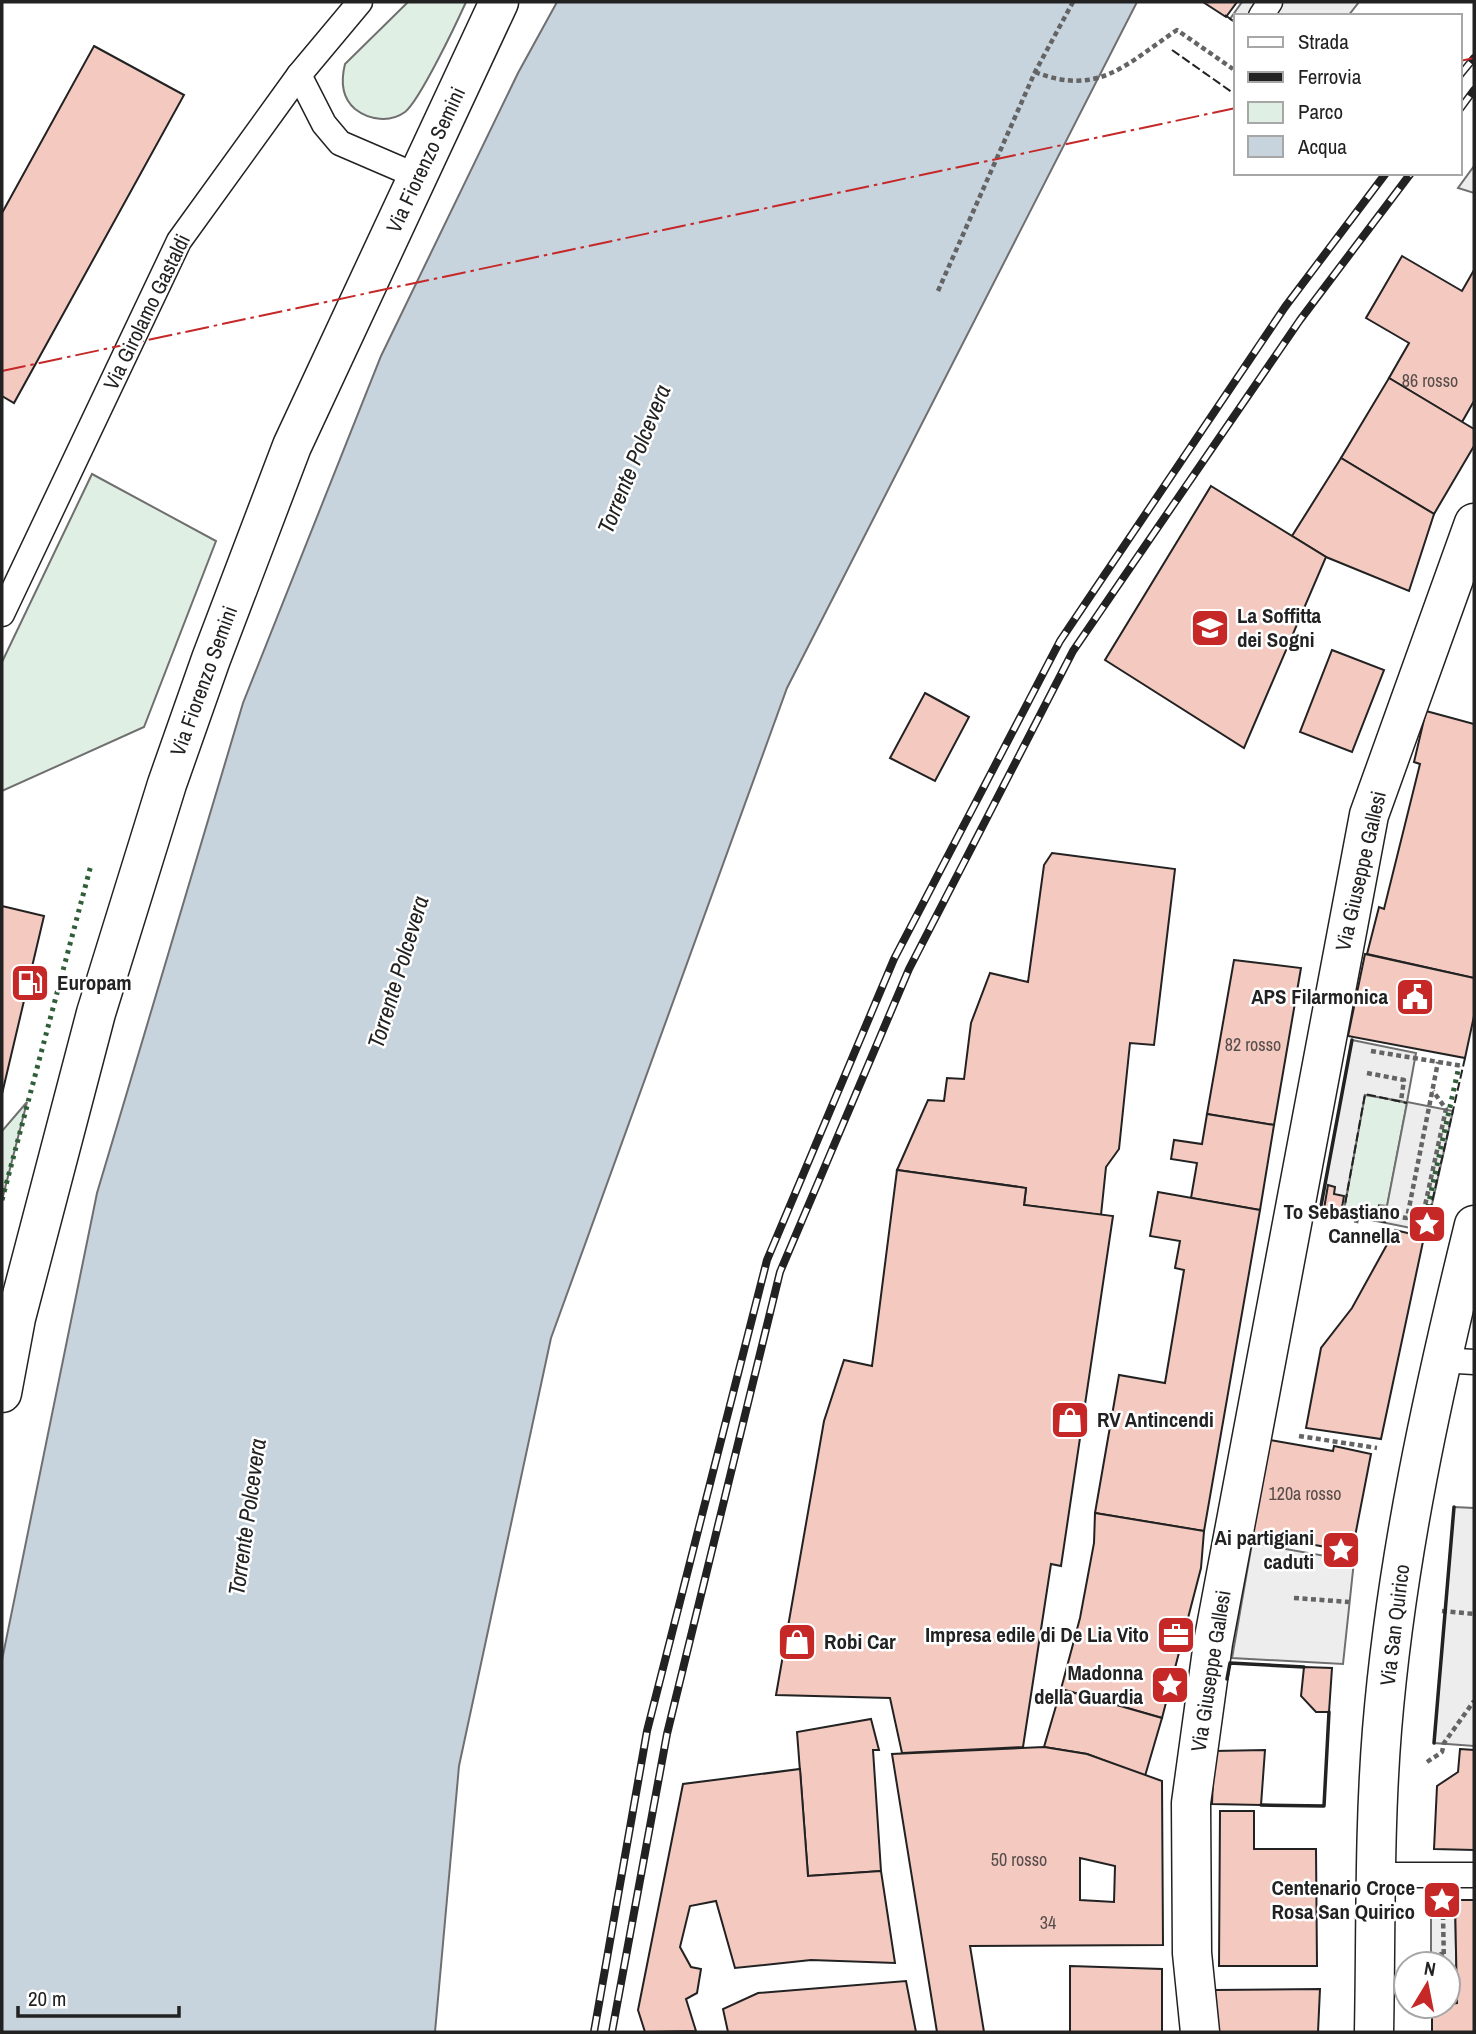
<svg xmlns="http://www.w3.org/2000/svg" width="1476" height="2034" font-family="'Archivo Narrow',sans-serif">
<rect width="100%" height="100%" fill="#fff"/>
<g fill="#e0efe3" stroke="#6f6f6f" stroke-width="2">
<path d="M 408,2 L 466,2 C 457,22 420,100 405,112 C 390,123 369,120 355,109 C 341,97 341,80 345,64 Z"/>
<path d="M 92,474 L 216,541 L 144,727 L 2,791 L 2,662 Z"/>
<path d="M 1365,1094 L 1407,1103 L 1387,1207 L 1379,1206 L 1376,1221 L 1343,1215 Z"/>
<path d="M 27,1102 L 2,1200 L 2,1131 Z"/>
</g>
<g fill="#ededed" stroke="#6f6f6f" stroke-width="2">
<path d="M 1242,2 L 1359,2 L 1348,16 L 1236,16 L 1236,23 L 1230,19 Z"/>
<path d="M 1474,166 L 1474,193 L 1458,188 Z"/>
<path d="M 1352,1040 L 1416,1053 L 1407,1102 L 1453,1111 L 1426,1231 L 1376,1221 L 1379,1205 L 1387,1206 L 1407,1103 L 1401,1101 L 1365,1095 L 1343,1215 L 1320,1211 Z"/>
<path d="M 1454,1507 L 1474,1508 L 1474,1746 L 1434,1743 Z"/>
<path d="M 1252,1543 L 1354,1561 L 1343,1664 L 1232,1658 Z"/>
<path d="M 1431,1900 L 1455,1900 L 1457,2003 L 1448,2003 L 1448,1964 L 1431,1964 Z"/>
</g>
<path fill="#c7d3dd" stroke="#6f6f6f" stroke-width="2" d="M 557,2 L 1137,2 L 787,688 L 551,1338 L 459,1766 L 435,2032 L 2,2032 L 2,1660 L 97,1193 L 243,703 L 381,356 L 518,73 Z"/>
<g fill="#f3c9c0" stroke="#222" stroke-width="2" fill-rule="evenodd">
<path d="M 1203,2 L 1237,2 L 1226,17 Z"/>
<path d="M 94,46 L 184,95 L 14,403 L 2,396 L 2,213 Z"/>
<path d="M 1402,256 L 1462,291 L 1474,270 L 1474,401 L 1462,422 L 1389,378 L 1409,343 L 1366,318 Z"/>
<path d="M 1389,378 L 1474,429 L 1474,446 L 1434,514 L 1341,458 Z"/>
<path d="M 1341,458 L 1434,514 L 1409,591 L 1326,557 L 1292,536 Z"/>
<path d="M 1211,486 L 1326,557 L 1244,748 L 1105,660 Z"/>
<path d="M 1332,650 L 1384,670 L 1352,752 L 1300,732 Z"/>
<path d="M 925,693 L 969,717 L 935,781 L 890,758 Z"/>
<path d="M 1426,711 L 1474,724 L 1474,978 L 1367,954 L 1379,907 L 1384,909 L 1420,764 L 1414,762 Z"/>
<path d="M 1052,853 L 1175,869 L 1154,1045 L 1130,1043 L 1119,1149 L 1106,1167 L 1101,1215 L 1024,1205 L 1026,1188 L 897,1170 L 928,1100 L 944,1101 L 947,1078 L 964,1079 L 971,1023 L 990,973 L 1028,982 L 1044,865 Z"/>
<path d="M 2,906 L 44,916 L 2,1094 Z"/>
<path d="M 1365,954 L 1474,978 L 1474,1016 L 1465,1058 L 1348,1036 Z"/>
<path d="M 1234,960 L 1301,968 L 1274,1125 L 1207,1114 Z"/>
<path d="M 1207,1114 L 1274,1125 L 1260,1210 L 1191,1198 L 1197,1163 L 1171,1159 L 1174,1140 L 1202,1144 Z"/>
<path d="M 897,1170 L 1026,1188 L 1024,1205 L 1113,1216 L 1061,1566 L 1051,1564 L 1023,1747 L 902,1753 L 890,1698 L 776,1695 L 824,1421 L 844,1360 L 872,1366 Z"/>
<path d="M 1328,1185 L 1335,1187 L 1334,1194 L 1344,1196 L 1341,1213 L 1324,1209 Z"/>
<path d="M 1158,1192 L 1260,1210 L 1204,1531 L 1095,1513 L 1119,1375 L 1165,1383 L 1184,1270 L 1175,1268 L 1180,1241 L 1150,1236 Z"/>
<path d="M 1379,1206 L 1387,1208 L 1385,1222 L 1377,1221 Z"/>
<path d="M 1395,1230 L 1424,1237 L 1381,1439 L 1306,1428 L 1321,1348 L 1352,1308 Z"/>
<path d="M 1270,1440 L 1333,1451 L 1334,1446 L 1371,1454 L 1352,1552 L 1252,1533 Z"/>
<path d="M 1095,1513 L 1204,1531 L 1201,1568 L 1162,1718 L 1061,1689 L 1080,1618 L 1094,1543 Z"/>
<path d="M 1304,1667 L 1332,1668 L 1329,1712 L 1316,1712 L 1301,1696 Z"/>
<path d="M 1061,1689 L 1162,1718 L 1145,1776 L 1087,1754 L 1044,1747 Z"/>
<path d="M 871,1719 L 879,1750 L 873,1750 L 881,1871 L 808,1876 L 797,1732 Z"/>
<path d="M 1044,1747 L 1087,1754 L 1162,1781 L 1163,1945 L 970,1946 L 984,2032 L 937,2032 L 892,1754 ZM 1080,1858 L 1115,1866 L 1114,1902 L 1080,1900 Z"/>
<path d="M 1460,1749 L 1474,1750 L 1474,1850 L 1434,1849 L 1437,1786 L 1458,1772 Z"/>
<path d="M 1265,1750 L 1261,1805 L 1212,1804 L 1214,1751 Z"/>
<path d="M 800,1769 L 808,1876 L 881,1871 L 895,1963 L 811,1960 L 735,1968 L 716,1901 L 690,1906 L 680,1947 L 691,1967 L 701,1969 L 697,1993 L 686,1999 L 696,2031 L 645,2032 L 638,2010 L 683,1784 Z"/>
<path d="M 1220,1811 L 1254,1811 L 1254,1849 L 1316,1849 L 1317,1966 L 1219,1966 Z"/>
<path d="M 1455,1900 L 1474,1900 L 1474,2032 L 1432,2032 L 1432,2006 L 1457,2003 Z"/>
<path d="M 1070,1966 L 1162,1969 L 1162,2032 L 1070,2032 Z"/>
<path d="M 906,1981 L 916,2032 L 728,2032 L 723,2009 L 758,1993 Z"/>
<path d="M 1320,1989 L 1318,2032 L 1217,2032 L 1215,1990 Z"/>
</g>
<g fill="none" stroke-linecap="round" stroke-linejoin="round">
<g stroke="#222" stroke-width="27">
<g id="lane">
<path d="M 1261,16 L 1270,2"/>
<path d="M 299,75 L 324,124 L 340,143 L 419,177"/>
<path d="M 2,614 L 179,241 L 299,75 L 360,2"/>
<path d="M 1440,1360 L 1474,1362"/>
<path d="M 1377,1875 L 1474,1875"/>
</g>
</g>
<g stroke="#222" stroke-width="41">
<path id="street" d="M 1200,2032 L 1192,1953 L 1191,1803 L 1213,1643 L 1369,815 L 1474,523"/>
</g>
<g stroke="#222" stroke-width="41">
<path id="secondary" d="M 1374,2032 C 1376,1932 1374,1830 1382,1730 C 1396,1559 1433,1391 1474,1225"/>
</g>
<g stroke="#222" stroke-width="41">
<path id="primary" d="M 2,1393 L 16,1318 L 96,1013 L 167,784 L 211,659 L 292,446 L 499,2"/>
</g>
<g stroke="#646464" stroke-width="4.5" stroke-dasharray="5 3.5" stroke-linecap="butt">
<path d="M 1035,72 C 1099,97 1126,64 1177,30 L 1233,69"/>
<path d="M 938,291 L 1035,72 L 1073,2"/>
<path d="M 1371,1051 L 1463,1066"/>
<path d="M 1367,1073 L 1404,1080 L 1401,1101"/>
<path d="M 1386,1215 L 1407,1218 L 1438,1062"/>
<path d="M 1356,1223 L 1357,1218"/>
<path d="M 1426,1226 L 1421,1224 L 1446,1109 L 1433,1091"/>
<path d="M 1299,1436 L 1377,1448"/>
<path d="M 1294,1598 L 1349,1602"/>
<path d="M 1442,1611 L 1474,1614"/>
<path d="M 1427,1762 L 1442,1752 L 1444,1743 L 1474,1701"/>
<path d="M 1443,1915 L 1444,1964"/>
<path d="M 1431,1955 L 1444,1954"/>
</g>
<use href="#lane" stroke="#fff" stroke-width="24"/>
<use href="#street" stroke="#fff" stroke-width="38"/>
<use href="#secondary" stroke="#fff" stroke-width="38"/>
<use href="#primary" stroke="#fff" stroke-width="38"/>
<g stroke="#222" stroke-width="8">
<g id="rail">
<path d="M 1460,75 L 1474,58"/>
<path d="M 1460,109 L 1474,90"/>
<path d="M 594,2032 L 647,1731 L 767,1260 L 894,959 L 1060,641 L 1285,307 L 1386,173"/>
<path d="M 612,2032 L 667,1734 L 780,1272 L 909,969 L 1073,651 L 1300,320 L 1411,173"/>
</g>
</g>
<use href="#rail" stroke="#fff" stroke-width="5" stroke-dasharray="16" stroke-linecap="butt"/>
<g stroke="#2f5e38" stroke-width="5" stroke-dasharray="3.5 5" stroke-linecap="butt">
<path d="M 2,1200 L 91,865"/>
<path d="M 1424,1224 L 1459,1066"/>
</g>
<g stroke="#222" stroke-width="2" stroke-dasharray="9 3.5" stroke-linecap="butt">
<path d="M 1225,15 L 1236,23"/>
<path d="M 1172,50 L 1236,95"/>
<path d="M 1343,1215 L 1365,1094 L 1407,1103"/>
<path d="M 1424,1237 L 1465,1058"/>
</g>
<g stroke="#222" stroke-width="3.5">
<path d="M 1320,1211 L 1352,1040"/>
<path d="M 1227,1679 L 1230,1663 L 1304,1667"/>
<path d="M 1434,1743 L 1454,1507"/>
<path d="M 1261,1805 L 1324,1806 L 1329,1712"/>
<path d="M 1431,1900 L 1455,1900"/>
</g>
<g stroke="#c62828" stroke-width="2" stroke-dasharray="24 5 3.5 5" stroke-linecap="butt">
<path d="M 1460,61 L 1474,58"/>
<path d="M 2,371 L 1236,108"/>
</g>
</g>
<defs>
<g id="school-square" transform="scale(2.0125)"><rect x="-9" y="-9" width="18" height="18" rx="4" fill="#c62828" stroke="#fff"/><path d="M0-5L7-2L0 1L-7-2ZM-4 1L0 2.5L4 1V4Q0 6-4 4Z" fill="#fff"/></g>
<g id="fuel-square" transform="scale(2.0125)"><rect x="-9" y="-9" width="18" height="18" rx="4" fill="#c62828" stroke="#fff"/><path d="M-5.5-6h7V0h2V4h1.3V-2.5L3-4.5l.8-.8L6-3V5H2.5V1h-1V6h-7ZM-4.2-4.7v3.2H.2V-4.7Z" fill="#fff"/></g>
<g id="civic-square" transform="scale(2.0125)"><rect x="-9" y="-9" width="18" height="18" rx="4" fill="#c62828" stroke="#fff"/><path d="M-.6-6.5H3V-4.5H.6V-3L4-1V1h2V6H-6V1h2V-1L-.6-3ZM-1.2 2.5V6h2.4V2.5Z" fill="#fff"/></g>
<g id="sight-square" transform="scale(2.0125)"><rect x="-9" y="-9" width="18" height="18" rx="4" fill="#c62828" stroke="#fff"/><path d="M0-6L1.8-2.2L6-1.7L2.9 1.2L3.7 5.4L0 3.3L-3.7 5.4L-2.9 1.2L-6-1.7L-1.8-2.2Z" fill="#fff"/></g>
<g id="shop-square" transform="scale(2.0125)"><rect x="-9" y="-9" width="18" height="18" rx="4" fill="#c62828" stroke="#fff"/><path d="M-5-2.5h2.3a2.7 3.5 0 0 1 5.4 0H5L5.5 6h-11ZM-1.5-2.5h3a1.5 2.3 0 0 0-3 0Z" fill="#fff"/></g>
<g id="office-square" transform="scale(2.0125)"><rect x="-9" y="-9" width="18" height="18" rx="4" fill="#c62828" stroke="#fff"/><path d="M-6-3h4V-5.5h4V-3h4V5H-6ZM-1-4.5V-3h2v-1.5ZM-6 0V1H6V0Z" fill="#fff"/></g>
</defs>
<g fill-rule="evenodd">
<use href="#school-square" x="1210" y="628"/>
<use href="#fuel-square" x="30" y="983"/>
<use href="#civic-square" x="1415" y="997"/>
<use href="#sight-square" x="1427" y="1224"/>
<use href="#shop-square" x="1070" y="1420"/>
<use href="#sight-square" x="1341" y="1550"/>
<use href="#office-square" x="1176" y="1635"/>
<use href="#shop-square" x="797" y="1642"/>
<use href="#sight-square" x="1170" y="1685"/>
<use href="#sight-square" x="1442" y="1900"/>
</g>
<g text-anchor="middle" stroke-width="5" stroke-linejoin="round" paint-order="stroke">
<g font-size="18" fill="#564c4a">
<text x="1430" y="387">86 rosso</text>
<text x="1253" y="1051">82 rosso</text>
<text x="1305" y="1500">120a rosso</text>
<text x="1019" y="1866">50 rosso</text>
<text x="1048" y="1929">34</text>
</g>
<g font-size="21" fill="#222" stroke="#fff">
<text transform="translate(426 160) rotate(-65)" y="7">Via Fiorenzo Semini</text>
<text transform="translate(147 312) rotate(-64)" y="7">Via Girolamo Gastaldi</text>
<text transform="translate(204 681) rotate(-70)" y="7">Via Fiorenzo Semini</text>
<text transform="translate(1361 871) rotate(-77)" y="7">Via Giuseppe Gallesi</text>
<text transform="translate(1395 1625) rotate(-83)" y="7">Via San Quirico</text>
<text transform="translate(1211 1671) rotate(-81)" y="7">Via Giuseppe Gallesi</text>
</g>
<g font-size="21" font-weight="bold" fill="#222" stroke="#fff" text-anchor="end">
<text x="1237" y="623" text-anchor="start">La Soffitta<tspan x="1237" dy="24">dei Sogni</tspan></text>
<text x="57" y="990" text-anchor="start">Europam</text>
<text x="1388" y="1004">APS Filarmonica</text>
<text x="1400" y="1219">To Sebastiano<tspan x="1400" dy="24">Cannella</tspan></text>
<text x="1097" y="1427" text-anchor="start">RV Antincendi</text>
<text x="1314" y="1545">Ai partigiani<tspan x="1314" dy="24">caduti</tspan></text>
<text x="1149" y="1642">Impresa edile di De Lia Vito</text>
<text x="824" y="1649" text-anchor="start">Robi Car</text>
<text x="1143" y="1680">Madonna<tspan x="1143" dy="24">della Guardia</tspan></text>
<text x="1415" y="1895">Centenario Croce<tspan x="1415" dy="24">Rosa San Quirico</tspan></text>
</g>
<g font-size="23" font-style="italic" fill="#222" stroke="#fff">
<text transform="translate(634 459) rotate(-68)" y="8">Torrente Polcevera</text>
<text transform="translate(398 972) rotate(-73)" y="8">Torrente Polcevera</text>
<text transform="translate(247 1517) rotate(-82)" y="8">Torrente Polcevera</text>
</g>
</g>
<rect width="1476" height="2034" fill="none" stroke="#222222" stroke-width="7"/>
<rect x="1234" y="14" width="228" height="161" fill="#ffffff" stroke="#a7a7a7" stroke-width="2"/>
<rect x="1248" y="37" width="35" height="10" fill="#ffffff" stroke="#a7a7a7" stroke-width="2"/>
<text x="1298" y="49" font-size="21" fill="#222222">Strada</text>
<rect x="1248" y="72" width="35" height="10" fill="#222222" stroke="#a7a7a7" stroke-width="2"/>
<text x="1298" y="84" font-size="21" fill="#222222">Ferrovia</text>
<rect x="1248" y="102" width="35" height="21" fill="#e0efe3" stroke="#a7a7a7" stroke-width="2"/>
<text x="1298" y="119" font-size="21" fill="#222222">Parco</text>
<rect x="1248" y="136" width="35" height="21" fill="#c7d3dd" stroke="#a7a7a7" stroke-width="2"/>
<text x="1298" y="154" font-size="21" fill="#222222">Acqua</text>
<g transform="translate(1427 1985) rotate(10)"><circle r="33" fill="#ffffff" stroke="#a7a7a7" stroke-width="2"/>
<path d="M0-5L12 26L0 18L-12 26Z" fill="#c62828"/>
<text y="-10" font-size="19" font-weight="bold" text-anchor="middle" fill="#222222">N</text>
</g>
<path d="M18 2006v10h161v-10" fill="none" stroke="#222222" stroke-width="3.5"/>
<text x="28" y="2006" font-size="21" fill="#222222" stroke="#ffffff" stroke-width="5" paint-order="stroke">20 m</text>
</svg>
